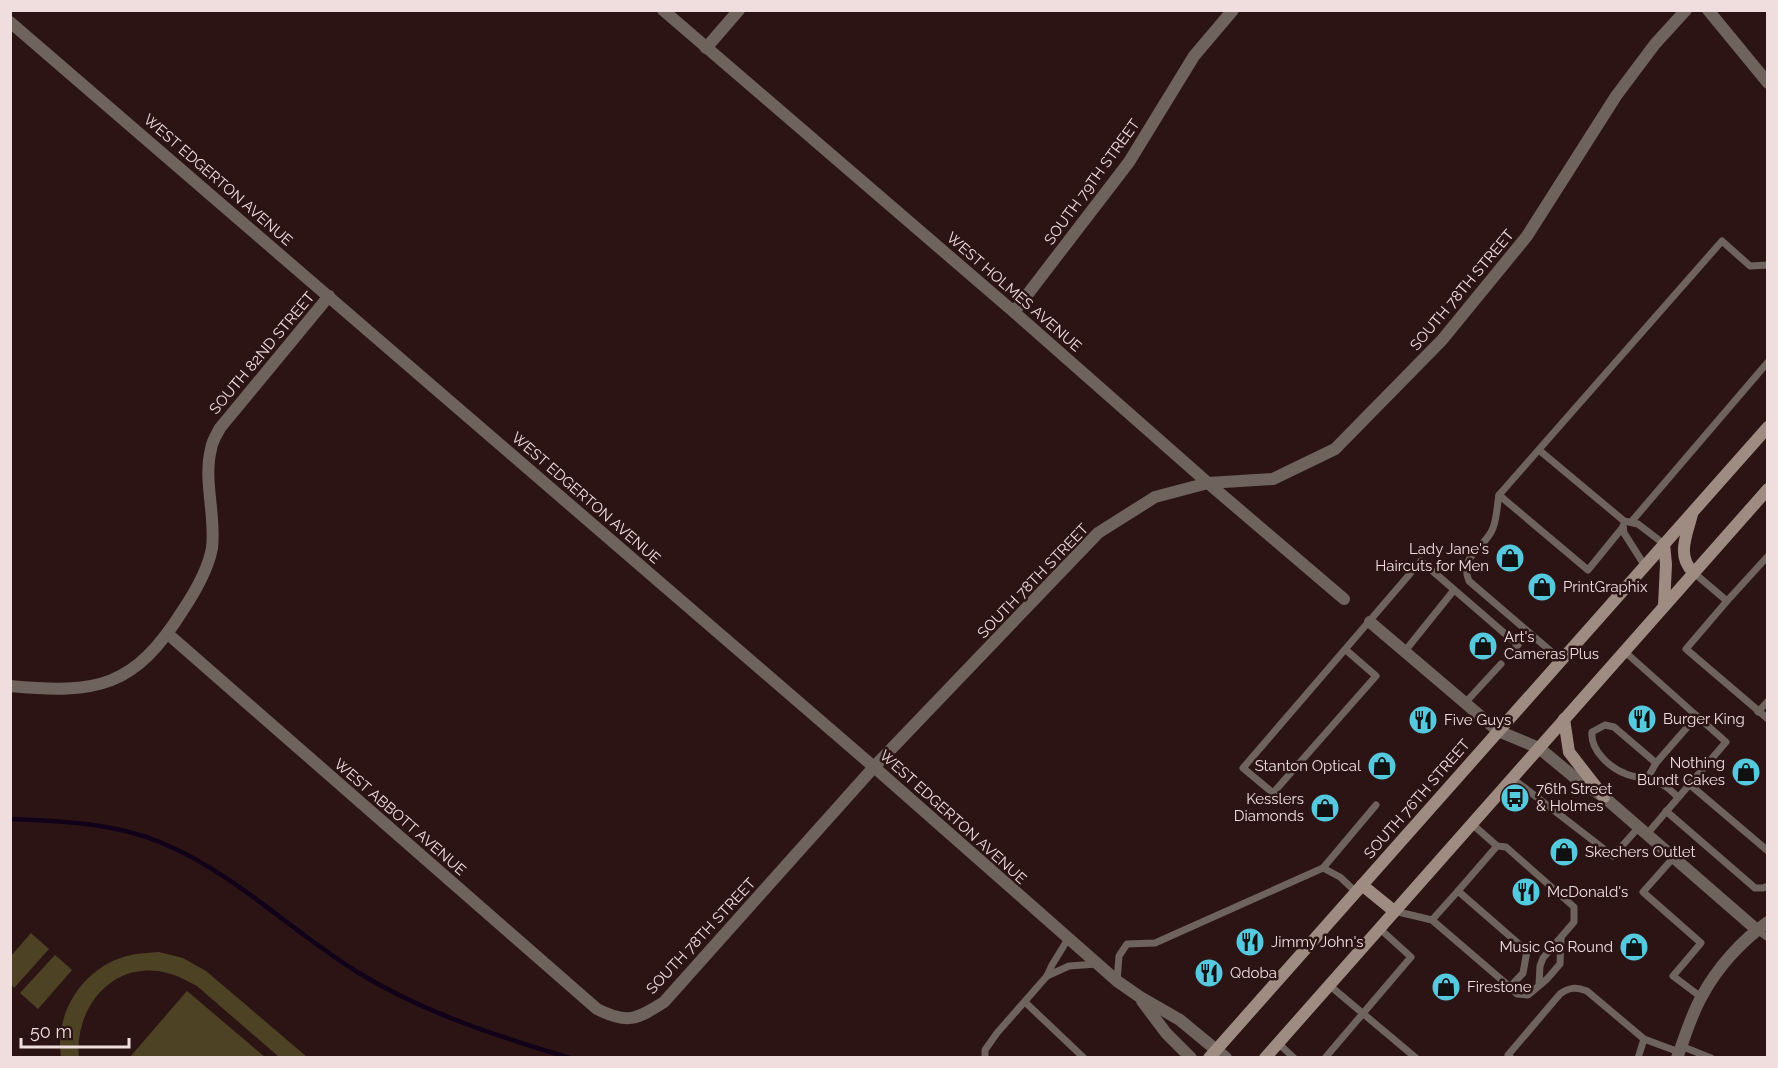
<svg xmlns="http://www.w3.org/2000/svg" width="1778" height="1068" font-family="Raleway,sans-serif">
<rect width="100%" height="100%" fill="#2c1414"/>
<g fill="#4e4225">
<path d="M 31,933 L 49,949 L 14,988 L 11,984 L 11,956 Z"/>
<path d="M 159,952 L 183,958 L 206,971 L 307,1057 L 279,1057 L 197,986 C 187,981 178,975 167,973 C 114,959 74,1007 79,1057 L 61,1057 C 54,1011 85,965 131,955 C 140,953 150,953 159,952 Z"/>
<path d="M 55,955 L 72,970 L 38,1009 L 20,993 Z"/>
<path d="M 187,991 L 265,1057 L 130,1057 Z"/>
</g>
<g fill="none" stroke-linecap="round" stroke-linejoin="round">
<path stroke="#11021a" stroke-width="4.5" d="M 10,819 C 62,821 115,823 162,843 C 235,873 293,933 359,973 C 424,1013 497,1036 570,1058"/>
<g stroke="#6e635d" stroke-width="7">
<path d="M 1539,450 L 1624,521 L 1638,524 L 1664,544"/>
<path d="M 1499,495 L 1588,570 L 1623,527"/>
<path d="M 1632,521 L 1768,362"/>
<path d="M 1623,526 L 1624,533 L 1645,566"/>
<path d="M 1693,572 L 1727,601 L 1686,649 L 1768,719"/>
<path d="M 1727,601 L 1768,556"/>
<path d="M 1346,650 L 1376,676 L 1273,793 L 1243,768 L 1421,561 L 1518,645 L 1513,650"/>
<path d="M 1405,651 L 1454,590"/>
<path d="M 1624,651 L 1726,742 L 1647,834"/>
<path d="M 1561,660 L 1469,581 C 1458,555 1486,548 1493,528 C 1497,518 1497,505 1499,495 L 1722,241 L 1750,266 L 1768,265"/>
<path d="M 1465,703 L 1501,664"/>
<path d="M 1758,712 L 1768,701"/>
<path d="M 1656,763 L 1614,727 L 1605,725 L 1592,732 C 1590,750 1610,768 1626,774 C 1636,778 1648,778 1659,783 C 1666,785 1672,792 1678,797"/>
<path d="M 1512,778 L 1613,856 L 1639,827"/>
<path d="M 1647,779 L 1656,763 L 1697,716"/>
<path d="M 1689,784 L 1768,851"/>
<path d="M 1666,811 L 1755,888 L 1763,888 L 1768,886"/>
<path d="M 1497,846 L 1506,847 L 1574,907 L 1574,922 L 1543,958 L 1540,966 L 1539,984"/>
<path d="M 1674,857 L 1643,892 L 1701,943 L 1673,976 L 1701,997"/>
<path d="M 1323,868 L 1376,805"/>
<path d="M 1458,891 L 1497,846 L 1472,824"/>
<path d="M 1394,911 L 1432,920 L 1510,987 L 1523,973 L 1527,951 L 1458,891 L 1432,920"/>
<path d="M 1757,930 L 1768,938"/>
<path d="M 1047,976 L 1069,966 L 1097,964"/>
<path d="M 1117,981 L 1119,956 L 1127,944 L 1155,943 L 1323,868 L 1340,877 L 1356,892"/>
<path d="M 1329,985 L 1416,1058"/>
<path d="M 1510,987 L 1517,994 L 1528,995 L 1547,979 L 1560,964 L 1561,938"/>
<path d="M 1026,1003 L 1084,1058"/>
<path d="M 1278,1043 L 1294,1058"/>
<path d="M 1681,1046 L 1711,1058"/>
<path d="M 985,1058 L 985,1050 L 997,1033 L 1047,976 L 1052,965 L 1068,939"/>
<path d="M 1325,1058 L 1411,957 L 1379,928"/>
<path d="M 1511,1058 L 1508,1055 L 1560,994 C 1569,987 1576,987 1587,991 L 1644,1039 L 1679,1052"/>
<path d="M 1638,1058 L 1644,1039"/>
</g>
<g stroke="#6e635d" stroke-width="12">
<path d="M 663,10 L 1014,312 L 1208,483 L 1344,599"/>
<path d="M 1708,10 L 1768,83"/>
<path d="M 706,48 L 739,10"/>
<path d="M 1014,312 L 1129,162 L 1194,56 L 1233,10"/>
<path d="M 1370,622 L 1498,731 L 1539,748 L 1579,781 L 1604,797 L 1757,930"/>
<path d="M 168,634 L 597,1009 C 627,1024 636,1020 664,1002 L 874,767 L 1098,533 L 1155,497 L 1208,483 L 1273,479 L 1335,449 L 1442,340 L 1527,236 L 1616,96 L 1655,44 L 1686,10"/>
<path d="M 10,686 C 98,694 134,688 183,610 C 195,592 208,570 212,548 C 216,515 203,481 211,449 C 212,441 217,434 220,428 L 329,296"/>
</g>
<g stroke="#6e635d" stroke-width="12">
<path d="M 10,22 L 874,767 L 1117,981 L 1140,997 L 1180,1020 L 1226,1058"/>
<path d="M 1142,1001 L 1166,1033 L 1191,1058"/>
<path d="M 1677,1058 C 1685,1037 1691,1015 1702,996 C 1717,968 1741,941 1768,922"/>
</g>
<g stroke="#9e8c82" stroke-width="12">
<path d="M 1692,514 C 1687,535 1676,555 1693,572"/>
<path d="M 1664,544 L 1666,564 L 1664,606"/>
<path d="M 1564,719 L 1569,752 L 1604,797"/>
<path d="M 1362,885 L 1394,911"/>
<path d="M 1209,1058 L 1768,427"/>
<path d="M 1265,1058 L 1768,489"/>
</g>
</g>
<defs>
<g id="shop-disc" transform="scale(1.5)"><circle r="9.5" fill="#55cadf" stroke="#2c1414"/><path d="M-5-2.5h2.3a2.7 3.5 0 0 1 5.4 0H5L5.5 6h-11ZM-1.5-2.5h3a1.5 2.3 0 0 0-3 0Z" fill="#111"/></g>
<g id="restaurant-disc" transform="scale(1.5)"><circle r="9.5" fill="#55cadf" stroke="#2c1414"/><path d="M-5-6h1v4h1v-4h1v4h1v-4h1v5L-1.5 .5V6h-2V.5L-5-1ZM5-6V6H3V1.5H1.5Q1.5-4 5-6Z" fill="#111"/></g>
<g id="bus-disc" transform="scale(1.5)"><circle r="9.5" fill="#55cadf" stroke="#2c1414"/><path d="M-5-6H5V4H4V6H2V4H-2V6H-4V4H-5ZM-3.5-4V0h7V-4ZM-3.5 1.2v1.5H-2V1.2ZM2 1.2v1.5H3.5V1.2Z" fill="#111"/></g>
</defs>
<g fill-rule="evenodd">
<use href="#shop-disc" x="1510" y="558"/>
<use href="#shop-disc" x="1542" y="587"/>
<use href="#shop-disc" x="1483" y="646"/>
<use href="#restaurant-disc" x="1642" y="719"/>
<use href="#restaurant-disc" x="1423" y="720"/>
<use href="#shop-disc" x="1382" y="766"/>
<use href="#shop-disc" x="1746" y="772"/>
<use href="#bus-disc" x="1515" y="798"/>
<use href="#shop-disc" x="1325" y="808"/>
<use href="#shop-disc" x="1564" y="852"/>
<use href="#restaurant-disc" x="1526" y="892"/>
<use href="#restaurant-disc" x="1250" y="942"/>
<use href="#shop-disc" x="1634" y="947"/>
<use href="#restaurant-disc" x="1209" y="973"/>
<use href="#shop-disc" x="1446" y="987"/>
</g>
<g text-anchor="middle" stroke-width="5" stroke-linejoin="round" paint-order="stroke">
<g font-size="15" fill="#f0dede" stroke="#2c1414">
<text transform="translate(218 180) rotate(41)" y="5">WEST EDGERTON AVENUE</text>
<text transform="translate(1092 182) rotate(-54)" y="5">SOUTH 79TH STREET</text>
<text transform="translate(1462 290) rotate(-50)" y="5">SOUTH 78TH STREET</text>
<text transform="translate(1014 292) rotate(41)" y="5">WEST HOLMES AVENUE</text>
<text transform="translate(262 353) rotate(-50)" y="5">SOUTH 82ND STREET</text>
<text transform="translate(586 498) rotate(41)" y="5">WEST EDGERTON AVENUE</text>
<text transform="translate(1033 581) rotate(-46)" y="5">SOUTH 78TH STREET</text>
<text transform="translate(1417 799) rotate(-49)" y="5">SOUTH 76TH STREET</text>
<text transform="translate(400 817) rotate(41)" y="5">WEST ABBOTT AVENUE</text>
<text transform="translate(953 817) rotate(42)" y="5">WEST EDGERTON AVENUE</text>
<text transform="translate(701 936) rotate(-47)" y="5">SOUTH 78TH STREET</text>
</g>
<g font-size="15" fill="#f0dede" stroke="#2c1414" text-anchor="start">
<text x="1489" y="554" text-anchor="end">Lady Jane's<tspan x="1489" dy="17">Haircuts for Men</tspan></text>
<text x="1563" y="592">PrintGraphix</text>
<text x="1504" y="642">Art's<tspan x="1504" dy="17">Cameras Plus</tspan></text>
<text x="1663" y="724">Burger King</text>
<text x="1444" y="725">Five Guys</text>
<text x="1725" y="768" text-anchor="end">Nothing<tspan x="1725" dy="17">Bundt Cakes</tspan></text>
<text x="1361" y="771" text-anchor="end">Stanton Optical</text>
<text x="1536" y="794">76th Street<tspan x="1536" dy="17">&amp; Holmes</tspan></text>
<text x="1304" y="804" text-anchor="end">Kesslers<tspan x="1304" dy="17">Diamonds</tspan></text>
<text x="1585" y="857">Skechers Outlet</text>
<text x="1547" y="897">McDonald's</text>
<text x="1271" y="947">Jimmy John's</text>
<text x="1613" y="952" text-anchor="end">Music Go Round</text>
<text x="1230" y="978">Qdoba</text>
<text x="1467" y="992">Firestone</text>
</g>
</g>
<rect width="1778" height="1068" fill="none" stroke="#f0dede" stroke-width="24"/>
<path d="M21 1038v9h108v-9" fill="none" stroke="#f0dede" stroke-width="3"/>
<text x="30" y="1038" font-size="18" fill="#f0dede" stroke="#2c1414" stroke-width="4.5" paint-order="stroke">50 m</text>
</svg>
